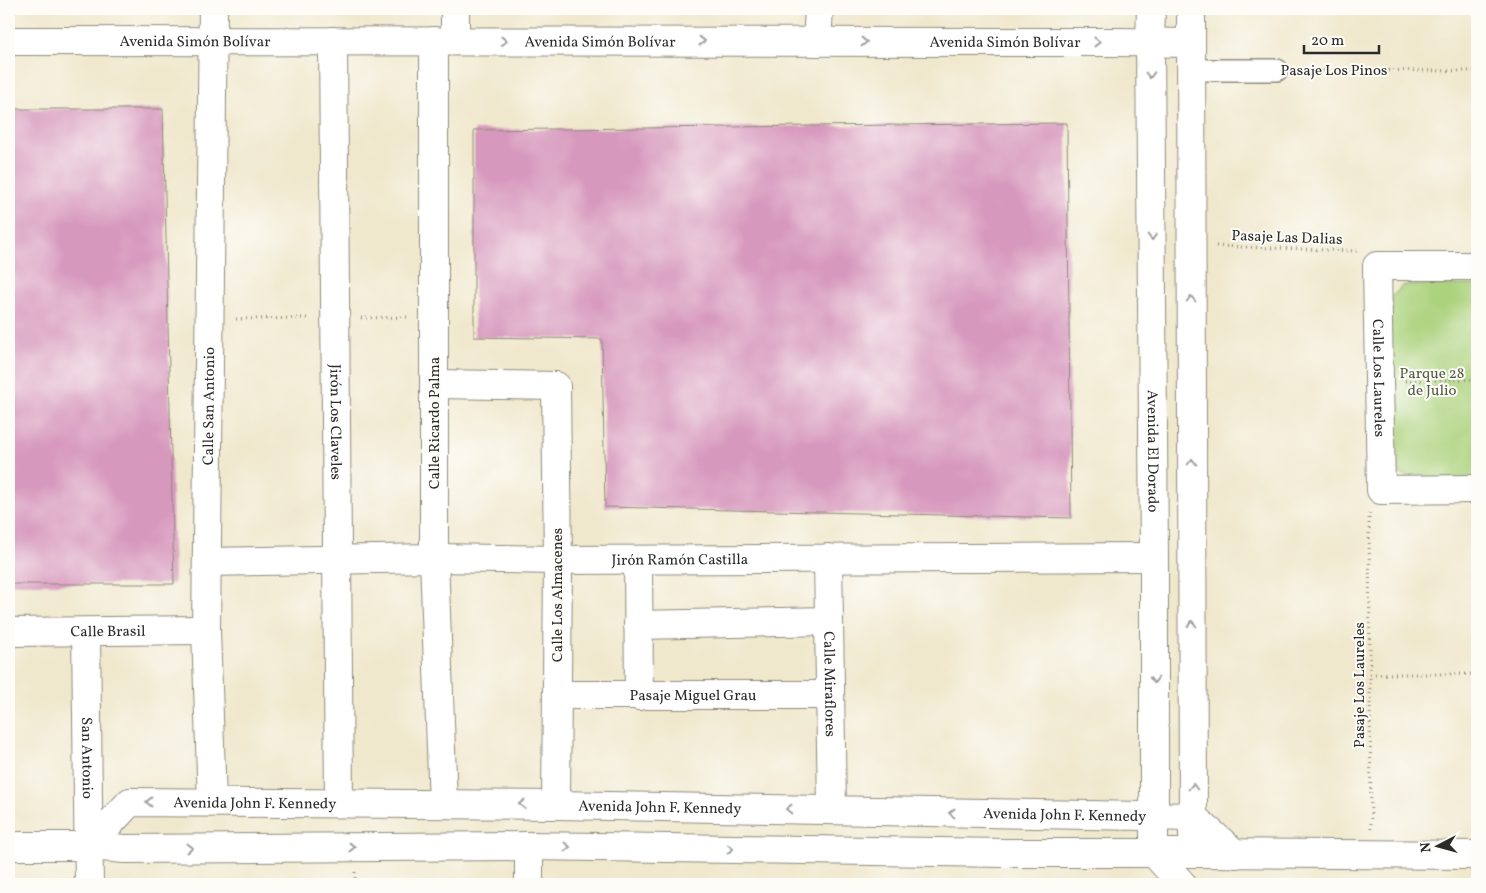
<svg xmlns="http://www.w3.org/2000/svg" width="1486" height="893" font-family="Vollkorn,serif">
<rect width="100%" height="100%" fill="#fdfcf7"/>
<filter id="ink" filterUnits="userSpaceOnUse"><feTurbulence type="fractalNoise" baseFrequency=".02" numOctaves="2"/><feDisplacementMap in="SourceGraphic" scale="10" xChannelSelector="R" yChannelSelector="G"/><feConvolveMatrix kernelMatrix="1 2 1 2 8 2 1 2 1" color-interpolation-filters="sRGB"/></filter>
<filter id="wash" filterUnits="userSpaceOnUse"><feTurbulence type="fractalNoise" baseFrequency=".0096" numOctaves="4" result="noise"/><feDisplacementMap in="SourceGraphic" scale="20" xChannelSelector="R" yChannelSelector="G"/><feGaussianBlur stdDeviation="1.12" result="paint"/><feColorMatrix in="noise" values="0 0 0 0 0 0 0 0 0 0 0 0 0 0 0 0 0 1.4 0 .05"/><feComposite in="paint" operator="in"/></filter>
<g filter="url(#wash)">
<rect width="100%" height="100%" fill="#f0e8cd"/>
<path fill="#abd27d" stroke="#6b7e54" d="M 1404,285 L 1477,285 L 1477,479 L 1409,479 L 1395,470 L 1387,457 L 1390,298 Z"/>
<g id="blocks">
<g fill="#d798bd">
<path d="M 9,109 L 163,109 L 174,584 L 9,584 Z"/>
<path d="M 1067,123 L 1071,518 L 605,507 L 602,339 L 474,337 L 474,130 Z"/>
</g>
</g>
</g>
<g filter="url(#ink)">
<use href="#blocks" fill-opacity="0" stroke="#8e8a7c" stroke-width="1"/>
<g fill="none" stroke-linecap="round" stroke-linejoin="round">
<g stroke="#8e8a7c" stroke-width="24">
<path id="pedestrian" d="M 1191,70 L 1277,70"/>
</g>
<g stroke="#8e8a7c" stroke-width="30">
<g id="minor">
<path d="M 455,9 L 455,41"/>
<path id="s1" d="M 9,41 L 1118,42 L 1190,43"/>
<path id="s2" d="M 333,41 L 339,803"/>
<path d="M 434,41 L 434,558 L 443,804"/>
<path d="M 817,42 L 819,9"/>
<path id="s3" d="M 1477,266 L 1377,266 L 1381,490 L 1477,489"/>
<path d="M 434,384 L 556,386 L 558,560 L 556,805"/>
<path id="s4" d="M 828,558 L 832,810"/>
<path d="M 638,560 L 639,696"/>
<path id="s5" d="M 208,562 L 434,558 L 558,560 L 1154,557"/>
<path d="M 638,625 L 829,621"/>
<path id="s6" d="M 9,632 L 206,630"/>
<path id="s7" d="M 86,632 L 89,884"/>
<path id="s8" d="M 557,695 L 830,695"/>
<path id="s9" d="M 212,802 L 206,630 L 213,9"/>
<path d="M 1193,817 L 1236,854"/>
<path d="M 1193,853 L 1477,855"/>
<path d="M 529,884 L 529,846"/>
</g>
</g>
<g stroke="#8e8a7c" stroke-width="30">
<g id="tertiary">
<path id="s10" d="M 1151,9 L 1150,42 L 1154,557 L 1154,853 L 1182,884"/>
<path d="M 1191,9 L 1193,835"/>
<path d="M 9,846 L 89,846 L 125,849 L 529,846 L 1005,853 L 1193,853"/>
<path id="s11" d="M 89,846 L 130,802 L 556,805 L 1193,817"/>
</g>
</g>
<g stroke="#8e8a7c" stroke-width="3" stroke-dasharray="1 4" stroke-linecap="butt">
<path d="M 1298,70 L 1477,71"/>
<path d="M 1216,246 L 1357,251"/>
<path d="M 361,318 L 407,317"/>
<path d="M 236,319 L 310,318"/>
<path d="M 1405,381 L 1477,379"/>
<path d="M 1369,513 L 1371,829"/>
<path d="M 1370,674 L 1477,674"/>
<path d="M 355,872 L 355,884"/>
</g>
<use href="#pedestrian" stroke="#fff" stroke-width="21"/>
<use href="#minor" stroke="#fff" stroke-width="28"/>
<use href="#tertiary" stroke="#fff" stroke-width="28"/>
</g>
<defs><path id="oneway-chevron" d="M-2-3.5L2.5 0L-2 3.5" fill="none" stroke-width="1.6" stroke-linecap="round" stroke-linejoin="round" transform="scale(1.25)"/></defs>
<g stroke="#a0a0a0">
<use href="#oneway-chevron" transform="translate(504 41)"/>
<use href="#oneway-chevron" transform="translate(702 41)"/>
<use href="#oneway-chevron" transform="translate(864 42)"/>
<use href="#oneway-chevron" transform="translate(1097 42)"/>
<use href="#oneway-chevron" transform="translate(1150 75) rotate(89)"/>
<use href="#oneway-chevron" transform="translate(1152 237) rotate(89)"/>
<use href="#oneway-chevron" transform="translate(1191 299) rotate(-90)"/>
<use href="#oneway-chevron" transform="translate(1192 462) rotate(-90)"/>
<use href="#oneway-chevron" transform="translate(1192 624) rotate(-90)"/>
<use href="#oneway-chevron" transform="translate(1154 680) rotate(90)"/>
<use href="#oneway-chevron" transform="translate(1193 787) rotate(-90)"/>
<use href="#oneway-chevron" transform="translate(149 802) rotate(-180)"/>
<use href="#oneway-chevron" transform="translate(522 804) rotate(-180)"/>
<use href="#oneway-chevron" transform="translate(789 809) rotate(-179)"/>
<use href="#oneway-chevron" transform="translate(952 813) rotate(-179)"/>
<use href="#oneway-chevron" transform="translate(352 847)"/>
<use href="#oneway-chevron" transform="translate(567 847) rotate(1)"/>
<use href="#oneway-chevron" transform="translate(190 848)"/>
<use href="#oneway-chevron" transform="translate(730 849) rotate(1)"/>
</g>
</g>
<g text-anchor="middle" stroke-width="4" stroke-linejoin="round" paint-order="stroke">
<g font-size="15" fill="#2b2b2b" stroke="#fdfcf7">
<text dy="5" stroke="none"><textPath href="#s1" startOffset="186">Avenida Simón Bolívar</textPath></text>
<text dy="5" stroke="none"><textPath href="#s1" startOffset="591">Avenida Simón Bolívar</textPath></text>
<text dy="5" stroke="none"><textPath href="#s1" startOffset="996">Avenida Simón Bolívar</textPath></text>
<text x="1334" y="75">Pasaje Los Pinos</text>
<text transform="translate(1287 237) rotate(2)" y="5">Pasaje Las Dalias</text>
<text dy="5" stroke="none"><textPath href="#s3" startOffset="212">Calle Los Laureles</textPath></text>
<text dy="5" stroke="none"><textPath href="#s9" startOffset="396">Calle San Antonio</textPath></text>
<text dy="5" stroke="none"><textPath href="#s2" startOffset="381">Jirón Los Claveles</textPath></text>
<text transform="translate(434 423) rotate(-90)" y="5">Calle Ricardo Palma</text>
<text dy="5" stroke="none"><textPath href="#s10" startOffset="442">Avenida El Dorado</textPath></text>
<text dy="5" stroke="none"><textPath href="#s5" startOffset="472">Jirón Ramón Castilla</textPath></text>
<text transform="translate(557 595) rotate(-90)" y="5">Calle Los Almacenes</text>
<text dy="5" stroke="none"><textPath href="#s6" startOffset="99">Calle Brasil</textPath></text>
<text dy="5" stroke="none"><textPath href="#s4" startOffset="126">Calle Miraflores</textPath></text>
<text transform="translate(1359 685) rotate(-90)" y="5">Pasaje Los Laureles</text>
<text dy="5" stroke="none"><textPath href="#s8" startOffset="136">Pasaje Miguel Grau</textPath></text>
<text dy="5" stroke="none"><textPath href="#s7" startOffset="126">San Antonio</textPath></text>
<text dy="5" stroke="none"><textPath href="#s11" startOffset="185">Avenida John F. Kennedy</textPath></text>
<text dy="5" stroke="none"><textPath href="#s11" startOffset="590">Avenida John F. Kennedy</textPath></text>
<text dy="5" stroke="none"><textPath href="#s11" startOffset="995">Avenida John F. Kennedy</textPath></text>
</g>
<g font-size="15" fill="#515d44" stroke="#fdfcf7">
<text x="1432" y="378">Parque 28<tspan x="1432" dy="17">de Julio</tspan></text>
</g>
</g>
<rect width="1486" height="893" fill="none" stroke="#fdfcf7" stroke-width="30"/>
<g transform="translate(1438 846) rotate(264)" stroke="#fdfcf7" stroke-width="4" paint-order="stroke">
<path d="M0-4L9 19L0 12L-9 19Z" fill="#2b2b2b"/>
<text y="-8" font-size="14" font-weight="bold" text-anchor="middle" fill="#2b2b2b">N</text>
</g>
<path d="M1304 45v8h75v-8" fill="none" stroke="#2b2b2b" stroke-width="2.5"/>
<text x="1311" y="45" font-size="15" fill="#2b2b2b" stroke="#fdfcf7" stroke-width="4" paint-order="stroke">20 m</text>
</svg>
